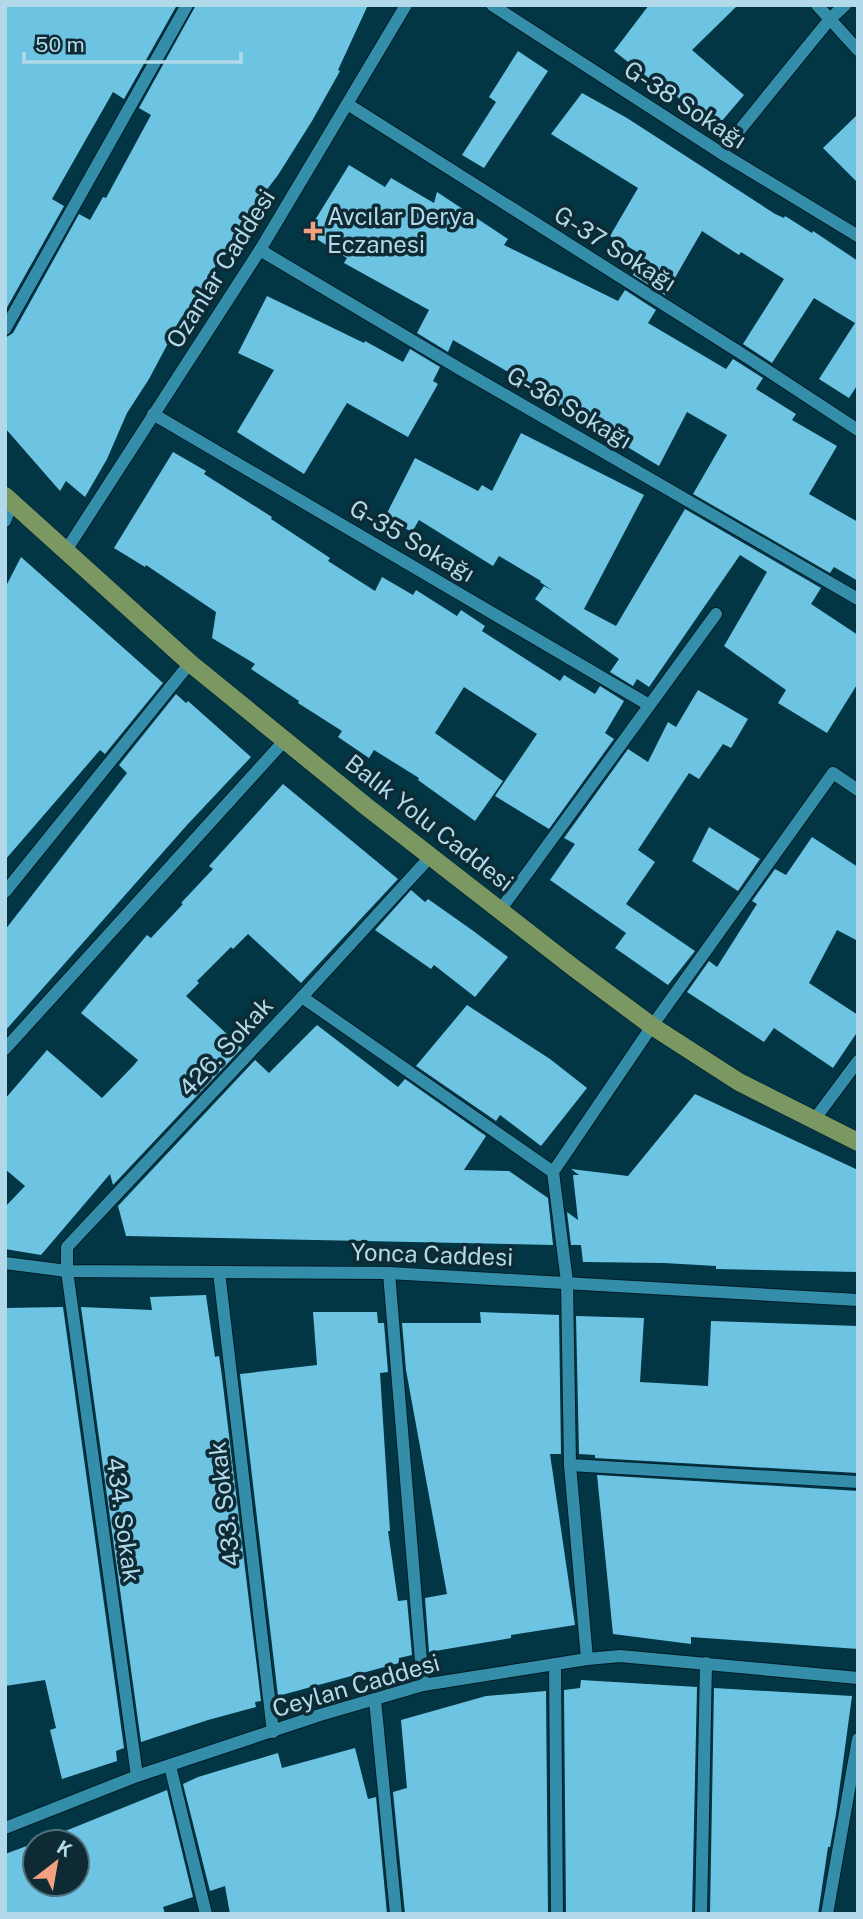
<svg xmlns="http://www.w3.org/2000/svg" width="863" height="1919" font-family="'Public Sans',sans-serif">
<rect width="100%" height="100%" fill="#023645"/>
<g fill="#6dc4e2">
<path d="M 5,5 L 177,5 L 124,99 L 113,92 L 77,155 L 52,199 L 64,206 L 5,311 Z"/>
<path d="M 196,5 L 368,5 L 338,70 L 340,71 L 312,121 L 278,175 L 243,221 L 185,316 L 183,315 L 149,379 L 127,413 L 107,459 L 85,497 L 66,481 L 60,491 L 5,428 L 5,338 L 13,333 L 79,214 L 90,220 L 103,197 L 106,198 L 151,115 L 139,108 Z"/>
<path d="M 649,5 L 738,5 L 692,50 L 744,95 L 715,129 L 653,76 L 650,79 L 614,51 Z"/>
<path d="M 518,51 L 548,71 L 484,168 L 462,155 L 496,102 L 489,97 Z"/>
<path d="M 582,93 L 627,118 L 775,214 L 784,218 L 785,216 L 812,233 L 813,231 L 858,261 L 858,384 L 849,398 L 819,379 L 855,323 L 814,298 L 772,363 L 743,344 L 784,279 L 741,252 L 739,255 L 702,231 L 665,295 L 633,275 L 644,256 L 610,236 L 638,188 L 551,134 Z"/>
<path d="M 858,114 L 858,183 L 823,148 Z"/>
<path d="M 349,165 L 385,187 L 391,178 L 434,203 L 437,192 L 508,239 L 504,245 L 618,301 L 625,290 L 656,310 L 648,323 L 726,369 L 733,359 L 763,378 L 756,389 L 796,414 L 792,420 L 837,446 L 809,494 L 858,522 L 858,581 L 834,567 L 830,573 L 693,494 L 727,435 L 687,412 L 659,466 L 541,395 L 543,392 L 453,340 L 448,352 L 417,333 L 429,310 L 344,263 L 347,258 L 307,233 Z"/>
<path d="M 267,296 L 364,343 L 365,341 L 403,362 L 410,349 L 440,367 L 433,381 L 438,384 L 408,437 L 347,403 L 304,474 L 237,432 L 274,370 L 238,353 Z"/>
<path d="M 521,433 L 644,495 L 584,609 L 616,626 L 685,509 L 821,588 L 811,604 L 858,635 L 858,683 L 827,733 L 778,703 L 786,690 L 724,646 L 767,572 L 740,555 L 649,687 L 637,679 L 633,686 L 610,672 L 619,659 L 535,599 L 544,586 L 553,591 L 540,582 L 541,581 L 499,556 L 493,566 L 419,520 L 412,532 L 385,517 L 415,458 L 478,491 L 482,485 L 492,491 Z"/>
<path d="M 173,452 L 206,471 L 204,474 L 272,517 L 271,519 L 330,558 L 328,561 L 375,591 L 382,577 L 413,595 L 416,590 L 457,616 L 461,610 L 485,626 L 482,631 L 560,681 L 564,675 L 595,694 L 600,686 L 624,701 L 605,733 L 614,739 L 549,829 L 495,796 L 537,734 L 464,687 L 435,733 L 503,781 L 475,821 L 418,780 L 419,778 L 374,750 L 369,758 L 338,737 L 342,731 L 298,703 L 299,701 L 251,669 L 255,664 L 212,638 L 216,612 L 146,565 L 145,567 L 114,548 Z"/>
<path d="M 21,557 L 163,683 L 105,754 L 100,750 L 5,860 L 5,588 Z"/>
<path d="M 698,690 L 748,719 L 731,748 L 723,744 L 699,779 L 689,773 L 638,850 L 655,862 L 626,904 L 695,951 L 668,985 L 615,948 L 626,933 L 550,880 L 575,844 L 564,838 L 628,749 L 648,762 L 668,722 L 676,727 Z"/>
<path d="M 176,694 L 186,703 L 188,701 L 251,757 L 187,825 L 5,1031 L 5,930 L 127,773 L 119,765 Z"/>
<path d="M 283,784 L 398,879 L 301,983 L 248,934 L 233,949 L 231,947 L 197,981 L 199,983 L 186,996 L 242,1048 L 113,1185 L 110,1174 L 41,1255 L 5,1249 L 5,1207 L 25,1186 L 5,1169 L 5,1099 L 47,1050 L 102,1098 L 134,1065 L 138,1060 L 81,1013 L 147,935 L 151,938 L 183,904 L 181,903 L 213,869 L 209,866 Z"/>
<path d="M 709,827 L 760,859 L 738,891 L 692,861 Z"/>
<path d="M 812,837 L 858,867 L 858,941 L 837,930 L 809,983 L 858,1015 L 858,1031 L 833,1068 L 774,1028 L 764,1042 L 687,992 L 709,961 L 717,967 L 757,904 L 752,901 L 775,869 L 786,875 Z"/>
<path d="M 411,890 L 425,902 L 428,899 L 472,930 L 508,957 L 475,997 L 434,965 L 431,969 L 375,930 Z"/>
<path d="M 467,1005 L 550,1059 L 587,1088 L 541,1146 L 500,1115 L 496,1121 L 416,1066 Z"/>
<path d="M 317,1025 L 398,1087 L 405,1079 L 486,1136 L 464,1170 L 509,1171 L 548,1198 L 553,1245 L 126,1236 L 118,1206 L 255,1060 L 269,1073 Z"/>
<path d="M 695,1094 L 858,1170 L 858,1272 L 716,1269 L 716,1266 L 664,1263 L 583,1262 L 581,1245 L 571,1245 L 567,1212 L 578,1220 L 573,1175 L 579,1175 L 571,1169 L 628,1176 Z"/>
<path d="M 206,1295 L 215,1357 L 219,1356 L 222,1377 L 261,1701 L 255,1702 L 256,1707 L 208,1720 L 141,1742 L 81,1307 L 152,1310 L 150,1297 Z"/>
<path d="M 63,1307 L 124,1748 L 116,1751 L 117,1761 L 62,1779 L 50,1730 L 56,1728 L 45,1680 L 5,1686 L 5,1308 Z"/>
<path d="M 313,1312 L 377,1312 L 378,1323 L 384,1323 L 388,1372 L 380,1373 L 390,1531 L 388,1531 L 398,1601 L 407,1600 L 412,1655 L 399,1658 L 399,1663 L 278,1696 L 240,1374 L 317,1365 Z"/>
<path d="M 480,1312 L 559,1315 L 561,1454 L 550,1454 L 575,1625 L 511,1635 L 511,1638 L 429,1652 L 425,1598 L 447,1594 L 406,1370 L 402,1323 L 481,1323 Z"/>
<path d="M 576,1316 L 644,1318 L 640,1382 L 708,1386 L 711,1321 L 858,1326 L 858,1473 L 595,1458 L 595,1455 L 579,1454 Z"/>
<path d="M 597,1475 L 858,1491 L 858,1649 L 691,1637 L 691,1644 L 613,1634 Z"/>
<path d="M 581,1680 L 697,1687 L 692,1914 L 566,1914 L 564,1690 L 580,1688 Z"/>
<path d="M 714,1688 L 852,1696 L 836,1814 L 830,1847 L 828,1847 L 818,1914 L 710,1914 Z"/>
<path d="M 546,1691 L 548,1914 L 405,1914 L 393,1792 L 407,1788 L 401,1720 L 486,1696 Z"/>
<path d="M 355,1748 L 368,1799 L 376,1797 L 387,1914 L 230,1914 L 225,1886 L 210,1891 L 183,1784 L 198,1777 L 278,1753 L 282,1768 Z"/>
<path d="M 167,1790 L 193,1897 L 163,1907 L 165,1914 L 5,1914 L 5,1854 L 35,1843 L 35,1884 L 77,1884 L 77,1842 L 38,1842 Z"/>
</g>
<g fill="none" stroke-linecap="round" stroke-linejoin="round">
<g stroke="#011c25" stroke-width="14">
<g id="minor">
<path d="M 492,5 L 721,153 L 858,236"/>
<path d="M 817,5 L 858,50"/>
<path d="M 349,105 L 750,359 L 858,430"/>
<path d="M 721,153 L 830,19 L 845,5"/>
<path d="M 260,250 L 460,369 L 858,599"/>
<path d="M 5,329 L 187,5"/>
<path d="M 153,414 L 649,705"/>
<path d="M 5,521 L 12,503"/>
<path d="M 65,552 L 260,250 L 406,5"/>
<path d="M 5,892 L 190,663"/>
<path d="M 501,909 L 716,614"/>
<path d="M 302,997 L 553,1172"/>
<path d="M 5,1049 L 284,741"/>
<path d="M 814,1120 L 858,1061"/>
<path d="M 5,1263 L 67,1271 L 389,1273 L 858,1300"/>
<path d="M 219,1272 L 273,1732"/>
<path d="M 389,1273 L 423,1685"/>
<path d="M 570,1465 L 858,1482"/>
<path d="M 587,1659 L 570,1465 L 567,1282 L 553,1172 L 652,1026 L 833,773 L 858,790"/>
<path d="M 555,1665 L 557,1914"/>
<path d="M 375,1700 L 396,1914"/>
<path d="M 170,1766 L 206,1914"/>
<path d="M 137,1776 L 67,1271 L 67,1247 L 302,997 L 430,857"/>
<path d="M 5,1828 L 137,1776 L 320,1715 L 423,1685 L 587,1659 L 620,1656 L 858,1678"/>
<path d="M 701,1914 L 706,1663"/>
<path d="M 827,1914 L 858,1739"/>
</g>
</g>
<g stroke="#011c25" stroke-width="19">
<path id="major" d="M 5,496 L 190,663 L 367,807 L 574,968 L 652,1026 L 739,1082 L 858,1142"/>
</g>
<use href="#minor" stroke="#348eaa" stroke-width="12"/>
<use href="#major" stroke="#7b9862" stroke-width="18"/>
</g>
<path fill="#f2a07f" stroke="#0e2a34" stroke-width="2.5" d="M309.5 220.5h7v7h7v7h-7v7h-7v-7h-7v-7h7z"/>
<g text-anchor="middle" stroke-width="7" stroke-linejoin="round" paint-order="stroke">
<g font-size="24" fill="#b1d9e9" stroke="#0e2a34">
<text transform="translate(685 105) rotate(33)" y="8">G-38 Sokağı</text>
<text transform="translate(615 249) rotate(32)" y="8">G-37 Sokağı</text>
<text transform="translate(221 269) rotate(-58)" y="8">Ozanlar Caddesi</text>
<text transform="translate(569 408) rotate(30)" y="8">G-36 Sokağı</text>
<text transform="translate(412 541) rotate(30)" y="8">G-35 Sokağı</text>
<text transform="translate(429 823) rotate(38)" y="8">Balık Yolu Caddesi</text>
<text transform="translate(226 1047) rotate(-47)" y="8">426. Sokak</text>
<text transform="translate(432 1255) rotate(2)" y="8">Yonca Caddesi</text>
<text transform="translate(225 1504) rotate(-97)" y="8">433. Sokak</text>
<text transform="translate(123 1520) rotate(82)" y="8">434. Sokak</text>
<text transform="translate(356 1686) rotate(-16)" y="8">Ceylan Caddesi</text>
</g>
<g font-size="24" fill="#b1d9e9" stroke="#0e2a34" text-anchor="start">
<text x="327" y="225">Avcılar Derya<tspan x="327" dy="28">Eczanesi</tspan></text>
</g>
</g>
<rect width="863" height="1919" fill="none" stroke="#b1d9e9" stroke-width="14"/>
<g transform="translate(56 1863) rotate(31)"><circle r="33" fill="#0e2a34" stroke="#4f707c" stroke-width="2"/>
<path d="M0-5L12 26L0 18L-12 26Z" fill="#f2a07f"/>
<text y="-10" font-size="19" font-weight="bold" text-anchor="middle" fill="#b1d9e9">K</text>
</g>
<path d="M24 52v10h217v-10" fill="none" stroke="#b1d9e9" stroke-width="3.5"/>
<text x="35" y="52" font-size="21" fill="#b1d9e9" stroke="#0e2a34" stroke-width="5" paint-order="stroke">50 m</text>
</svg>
